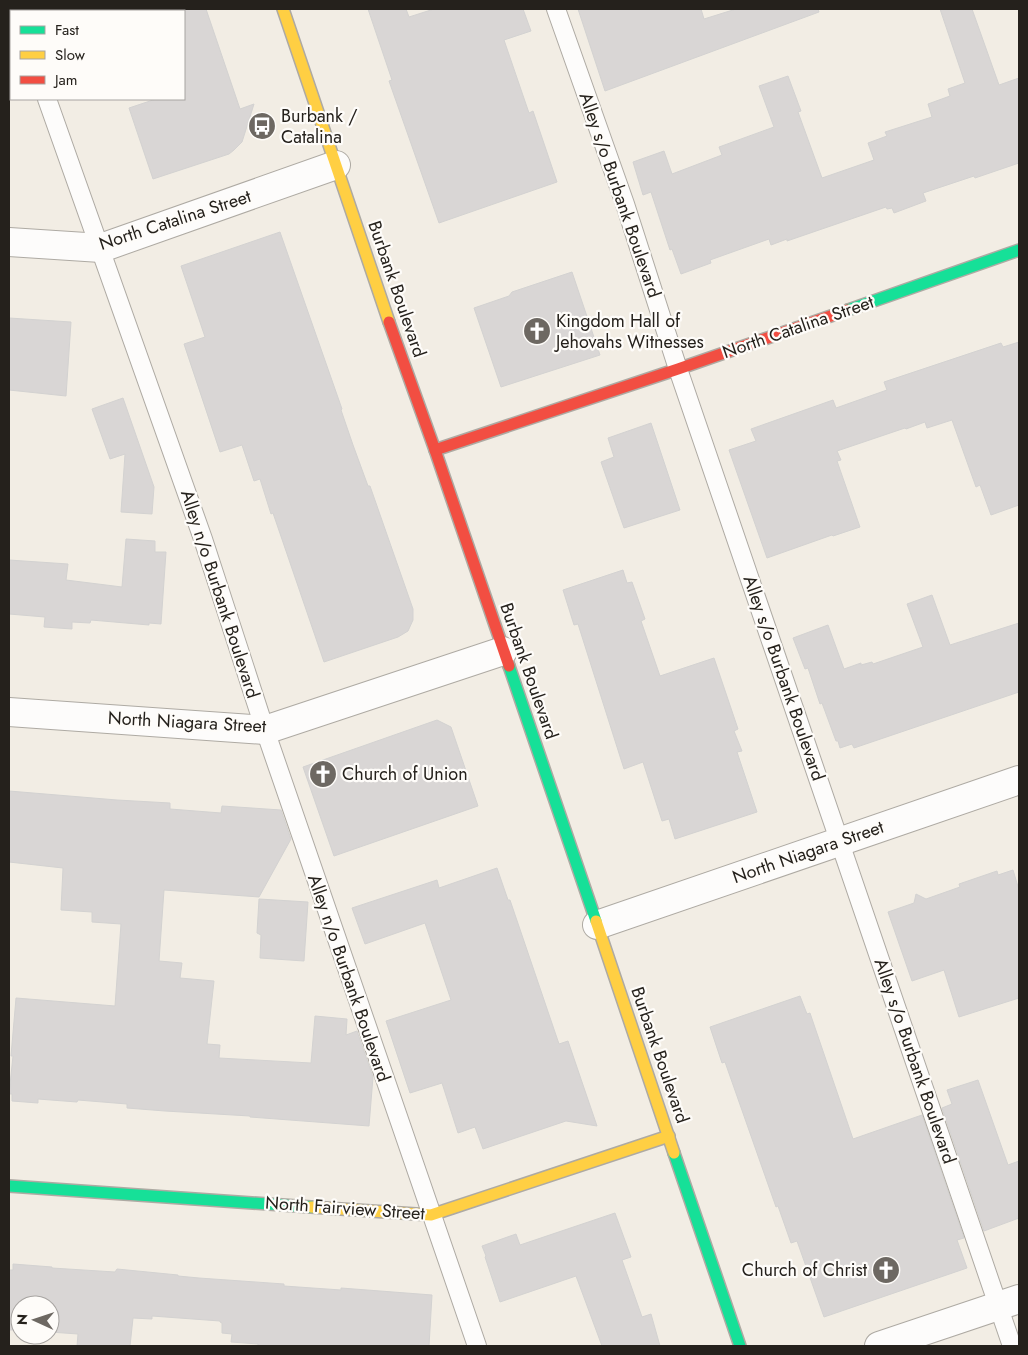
<svg xmlns="http://www.w3.org/2000/svg" width="1028" height="1355" font-family="Jost,sans-serif">
<rect width="100%" height="100%" fill="#f2ede4"/>
<g fill="#d9d6d5" stroke="#d3d2d1">
<path d="M 184,9 L 206,9 L 240,109 L 254,104 L 242,142 L 234,150 L 229,154 L 153,179 L 129,108 L 156,99 L 184,99 Z"/>
<path d="M 368,9 L 406,9 L 409,17 L 434,9 L 523,9 L 531,31 L 504,40 L 529,113 L 533,111 L 557,182 L 439,223 L 389,81 L 392,80 Z"/>
<path d="M 578,9 L 701,9 L 704,19 L 736,9 L 818,9 L 819,12 L 605,91 Z"/>
<path d="M 940,9 L 972,9 L 999,85 L 1019,78 L 1019,163 L 975,178 L 974,176 L 923,193 L 926,201 L 894,213 L 892,208 L 887,209 L 886,207 L 787,241 L 787,239 L 771,245 L 769,239 L 710,260 L 711,263 L 681,274 L 672,249 L 670,250 L 651,192 L 643,195 L 633,162 L 664,151 L 672,174 L 722,155 L 719,147 L 774,127 L 759,86 L 788,76 L 801,111 L 798,112 L 822,178 L 874,160 L 868,143 L 887,136 L 885,132 L 932,117 L 928,104 L 950,96 L 948,89 L 965,83 Z"/>
<path d="M 280,232 L 342,409 L 341,410 L 353,445 L 368,486 L 370,486 L 413,609 L 413,620 L 408,631 L 398,637 L 324,662 L 273,513 L 271,514 L 260,479 L 254,481 L 242,445 L 220,452 L 184,344 L 205,337 L 181,266 Z"/>
<path d="M 572,272 L 600,355 L 501,387 L 474,308 L 509,296 L 512,292 Z"/>
<path d="M 9,318 L 71,322 L 66,396 L 9,390 Z"/>
<path d="M 1019,342 L 1019,505 L 991,515 L 980,485 L 976,487 L 952,420 L 927,428 L 925,422 L 906,429 L 905,428 L 837,451 L 841,460 L 837,461 L 860,527 L 833,536 L 832,535 L 767,558 L 729,450 L 756,441 L 751,429 L 833,400 L 836,408 L 887,390 L 884,382 L 1001,343 L 1003,347 Z"/>
<path d="M 123,398 L 154,487 L 152,514 L 121,512 L 125,454 L 110,459 L 92,409 Z"/>
<path d="M 651,423 L 680,510 L 624,528 L 601,462 L 614,457 L 608,438 Z"/>
<path d="M 126,539 L 155,541 L 155,552 L 166,552 L 161,624 L 149,623 L 149,625 L 91,620 L 90,623 L 72,622 L 72,629 L 44,627 L 45,617 L 9,614 L 9,560 L 68,564 L 66,580 L 122,587 Z"/>
<path d="M 623,570 L 627,583 L 632,582 L 645,619 L 641,621 L 660,676 L 714,658 L 738,729 L 734,731 L 742,751 L 737,752 L 757,812 L 675,839 L 669,819 L 662,821 L 643,762 L 624,769 L 578,624 L 574,625 L 563,590 Z"/>
<path d="M 932,595 L 950,645 L 1019,623 L 1019,692 L 854,748 L 852,744 L 840,748 L 838,741 L 836,741 L 822,703 L 820,704 L 808,668 L 805,669 L 793,638 L 828,625 L 844,669 L 861,663 L 861,665 L 872,662 L 873,664 L 923,647 L 907,604 Z"/>
<path d="M 437,720 L 451,727 L 478,806 L 334,856 L 303,767 Z"/>
<path d="M 9,791 L 117,800 L 170,803 L 170,809 L 221,813 L 222,806 L 281,810 L 291,839 L 259,897 L 164,890 L 159,961 L 182,963 L 180,978 L 214,981 L 207,1044 L 220,1045 L 219,1058 L 311,1063 L 315,1016 L 347,1019 L 346,1035 L 357,1031 L 373,1077 L 369,1126 L 250,1117 L 250,1116 L 165,1111 L 127,1108 L 127,1104 L 78,1100 L 77,1102 L 38,1099 L 38,1103 L 12,1101 L 12,1094 L 9,1094 L 13,1056 L 11,1056 L 16,998 L 115,1006 L 121,924 L 92,922 L 92,912 L 61,910 L 63,868 L 9,862 Z"/>
<path d="M 497,868 L 508,900 L 510,900 L 559,1044 L 568,1041 L 597,1126 L 566,1121 L 483,1149 L 475,1127 L 458,1133 L 442,1083 L 410,1093 L 386,1021 L 451,1000 L 425,923 L 365,944 L 352,908 L 437,880 L 439,888 Z"/>
<path d="M 1013,870 L 1019,890 L 1019,998 L 959,1017 L 944,970 L 912,981 L 888,912 L 914,903 L 916,894 L 926,899 L 960,887 L 959,884 L 997,871 L 998,875 Z"/>
<path d="M 259,899 L 308,902 L 304,961 L 260,958 L 261,935 L 257,933 Z"/>
<path d="M 800,996 L 807,1014 L 810,1013 L 853,1139 L 922,1115 L 964,1238 L 957,1240 L 967,1268 L 824,1317 L 797,1241 L 791,1243 L 778,1206 L 776,1207 L 725,1062 L 722,1063 L 710,1027 Z"/>
<path d="M 978,1080 L 1008,1165 L 1019,1161 L 1019,1218 L 984,1231 L 942,1108 L 952,1104 L 947,1090 Z"/>
<path d="M 615,1213 L 631,1257 L 622,1260 L 642,1317 L 651,1314 L 660,1346 L 602,1346 L 576,1276 L 500,1302 L 485,1257 L 486,1256 L 482,1246 L 516,1234 L 520,1245 Z"/>
<path d="M 13,1264 L 52,1267 L 52,1268 L 115,1272 L 117,1269 L 178,1275 L 178,1276 L 199,1278 L 284,1284 L 284,1286 L 341,1290 L 341,1288 L 432,1295 L 429,1346 L 410,1345 L 410,1346 L 258,1346 L 258,1344 L 231,1342 L 232,1334 L 222,1333 L 222,1323 L 220,1322 L 220,1321 L 152,1316 L 152,1319 L 133,1318 L 130,1346 L 77,1346 L 78,1334 L 50,1332 L 50,1305 L 20,1305 L 20,1330 L 9,1330 L 9,1270 L 13,1270 Z"/>
</g>
<g fill="none" stroke-linecap="round" stroke-linejoin="round">
<g stroke="#aeaaa3" stroke-width="20">
<g id="lane">
<path d="M 15,9 L 15,11"/>
<path d="M 556,9 L 625,204 L 678,369 L 1012,1346"/>
<path d="M 47,99 L 203,539 L 265,730 L 477,1346"/>
</g>
</g>
<g stroke="#aeaaa3" stroke-width="30">
<g id="street">
<path d="M 9,242 L 101,248 L 336,165"/>
<path d="M 9,712 L 265,730 L 503,651"/>
<path d="M 597,925 L 1019,780"/>
<path d="M 879,1346 L 1019,1299"/>
</g>
</g>
<g stroke="#aeaaa3" stroke-width="14">
<g id="fast">
<path d="M 848,310 L 1019,250"/>
<path d="M 509,666 L 596,921"/>
<path d="M 674,1153 L 740,1346"/>
<path d="M 9,1186 L 311,1207"/>
</g>
</g>
<g stroke="#aeaaa3" stroke-width="14">
<g id="slow">
<path d="M 283,9 L 389,322"/>
<path d="M 596,921 L 674,1153"/>
<path d="M 311,1207 L 431,1215 L 669,1136"/>
</g>
</g>
<g stroke="#aeaaa3" stroke-width="14">
<g id="jam">
<path d="M 389,322 L 435,450 L 509,666"/>
<path d="M 435,450 L 678,369 L 848,310"/>
</g>
</g>
<use href="#lane" stroke="#fdfcfb" stroke-width="18"/>
<use href="#street" stroke="#fdfcfb" stroke-width="28"/>
<use href="#fast" stroke="#16e098" stroke-width="11"/>
<use href="#slow" stroke="#ffcf43" stroke-width="11"/>
<use href="#jam" stroke="#f24e42" stroke-width="11"/>
</g>
<defs>
<g id="bus-disc" transform="scale(1.4375)"><circle r="9.5" fill="#6d6862" stroke="#fefcf9"/><path d="M-5-6H5V4H4V6H2V4H-2V6H-4V4H-5ZM-3.5-4V0h7V-4ZM-3.5 1.2v1.5H-2V1.2ZM2 1.2v1.5H3.5V1.2Z" fill="#fff"/></g>
<g id="church-disc" transform="scale(1.4375)"><circle r="9.5" fill="#6d6862" stroke="#fefcf9"/><path d="M-1.2-6h2.4v3.5h3.3v2.4h-3.3V6h-2.4V-.1h-3.3v-2.4h3.3Z" fill="#fff"/></g>
</defs>
<g fill-rule="evenodd">
<use href="#bus-disc" x="262" y="126"/>
<use href="#church-disc" x="537" y="331"/>
<use href="#church-disc" x="323" y="774"/>
<use href="#church-disc" x="886" y="1270"/>
</g>
<g text-anchor="middle" stroke-width="4.5" stroke-linejoin="round" paint-order="stroke">
<g font-size="18" fill="#25211c" stroke="#fefcf9" text-anchor="start">
<text x="281" y="122">Burbank /<tspan x="281" dy="21">Catalina</tspan></text>
<text x="556" y="327">Kingdom Hall of<tspan x="556" dy="21">Jehovahs Witnesses</tspan></text>
<text x="342" y="780">Church of Union</text>
<text x="867" y="1276" text-anchor="end">Church of Christ</text>
</g>
<g font-size="18" fill="#25211c" stroke="#fefcf9">
<text transform="translate(620 195) rotate(71)" y="6">Alley s/o Burbank Boulevard</text>
<text transform="translate(175 220) rotate(-18)" y="6">North Catalina Street</text>
<text transform="translate(397 289) rotate(71)" y="6">Burbank Boulevard</text>
<text transform="translate(798 327) rotate(-19)" y="6">North Catalina Street</text>
<text transform="translate(220 594) rotate(72)" y="6">Alley n/o Burbank Boulevard</text>
<text transform="translate(529 671) rotate(71)" y="6">Burbank Boulevard</text>
<text transform="translate(784 678) rotate(71)" y="6">Alley s/o Burbank Boulevard</text>
<text transform="translate(187 722) rotate(3)" y="6">North Niagara Street</text>
<text transform="translate(808 852) rotate(-19)" y="6">North Niagara Street</text>
<text transform="translate(349 978) rotate(71)" y="6">Alley n/o Burbank Boulevard</text>
<text transform="translate(660 1055) rotate(71)" y="6">Burbank Boulevard</text>
<text transform="translate(915 1061) rotate(71)" y="6">Alley s/o Burbank Boulevard</text>
<text transform="translate(345 1208) rotate(4)" y="6">North Fairview Street</text>
</g>
</g>
<rect width="1028" height="1355" fill="none" stroke="#25211c" stroke-width="20"/>
<rect x="10" y="10" width="175" height="90" fill="#fefcf9" stroke="#a7a4a1"/>
<rect x="20" y="26" width="25" height="8" fill="#16e098" stroke="#a7a4a1"/>
<text x="55" y="35" font-size="15" fill="#25211c">Fast</text>
<rect x="20" y="51" width="25" height="8" fill="#ffcf43" stroke="#a7a4a1"/>
<text x="55" y="60" font-size="15" fill="#25211c">Slow</text>
<rect x="20" y="76" width="25" height="8" fill="#f24e42" stroke="#a7a4a1"/>
<text x="55" y="85" font-size="15" fill="#25211c">Jam</text>
<g transform="translate(35 1320) rotate(273)"><circle r="24" fill="#fefcf9" stroke="#a7a4a1"/>
<path d="M0-4L9 19L0 12L-9 19Z" fill="#6d6862"/>
<text y="-8" font-size="14" font-weight="bold" text-anchor="middle" fill="#25211c">N</text>
</g>
</svg>
